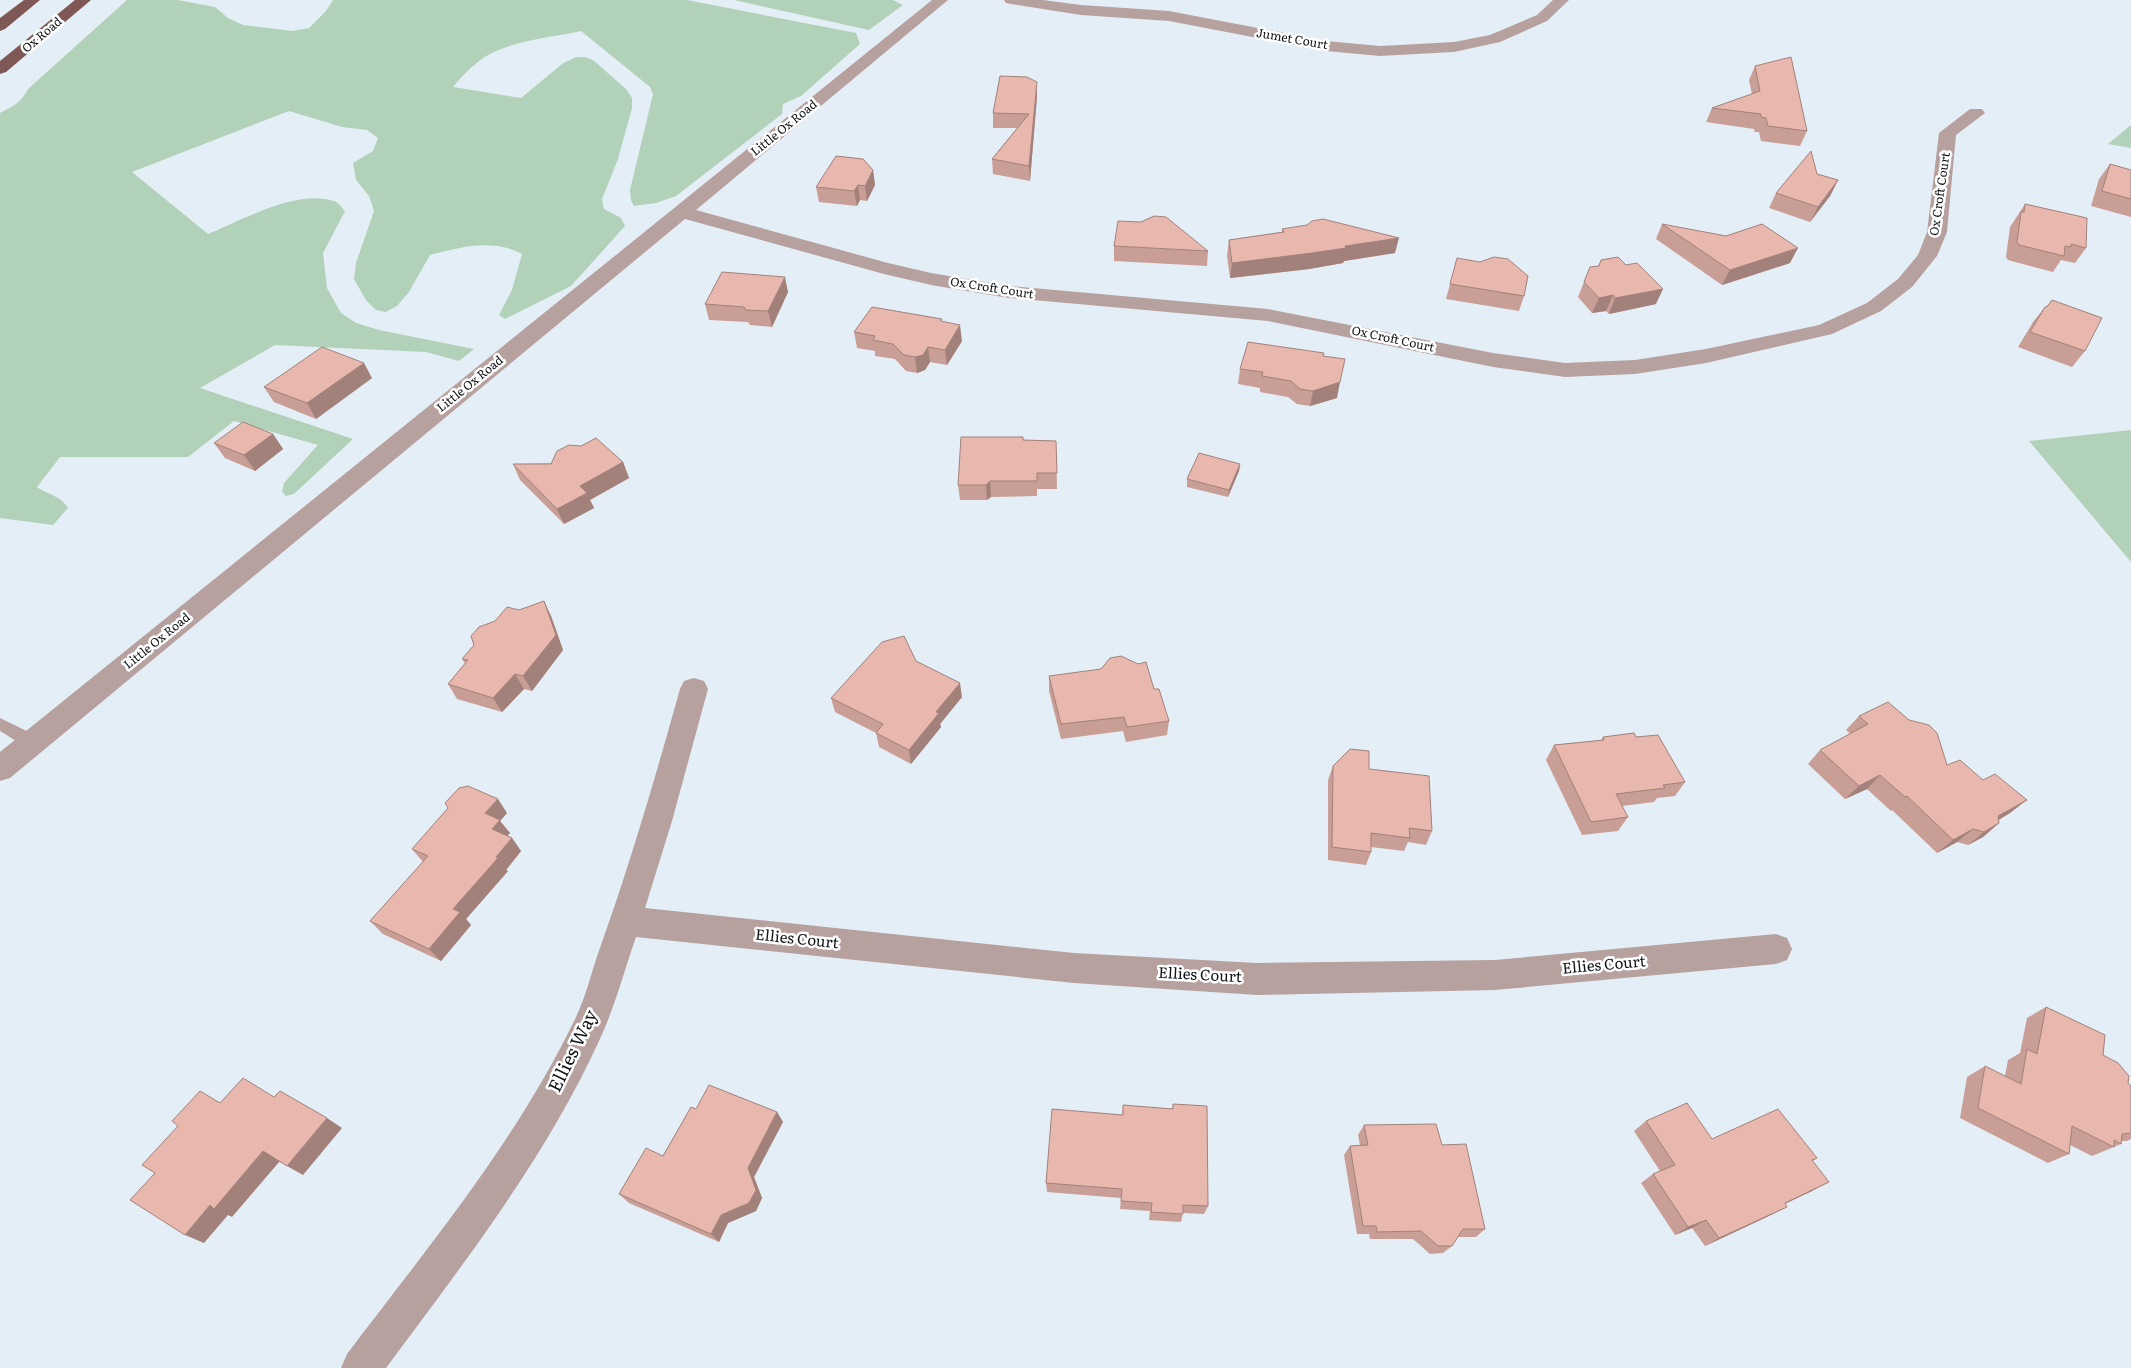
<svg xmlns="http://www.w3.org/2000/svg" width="2131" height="1368" font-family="Literata,serif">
<rect width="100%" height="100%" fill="#e4eef7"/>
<g fill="#b2d1b9">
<path d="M 127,0 L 178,0 L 215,7 L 228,18 L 243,25 L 293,31 L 309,28 L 326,11 L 333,0 L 687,0 L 856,33 L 860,44 L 801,96 L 783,104 L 782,114 L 676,196 L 656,203 L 634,206 L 631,200 L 630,190 L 653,94 L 650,87 L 581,31 C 553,37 520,40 494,52 C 478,59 464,74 453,87 L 521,98 L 562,64 L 576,57 L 585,57 L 593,60 L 626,89 L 632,98 L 632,108 L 618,159 L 602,199 L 604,209 L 621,218 L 625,226 L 571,286 L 505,319 L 499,315 L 512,290 L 522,254 C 493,238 460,247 430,255 L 409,292 L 397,306 L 386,312 L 376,310 L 366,300 L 354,279 L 356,263 L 374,211 L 369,196 L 356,180 L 353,163 L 373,151 L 378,138 L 367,130 L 342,127 L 289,111 L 132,172 L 208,234 C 242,220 296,189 334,201 C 338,202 342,208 345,211 L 323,253 L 327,288 L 341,313 L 356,323 L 379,330 L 474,349 L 459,361 L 426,352 L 275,345 L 200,388 L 353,439 L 294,494 L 286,496 L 282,492 L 284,483 L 318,445 L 234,421 L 188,457 L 60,457 L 37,487 C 48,495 60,495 68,508 L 53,525 L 0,518 L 0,113 C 12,107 22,102 28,89 Z"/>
<path d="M 734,0 L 893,0 L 903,5 L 869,30 Z"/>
<path d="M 2131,125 L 2131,148 L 2108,144 Z"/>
<path d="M 2131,430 L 2131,562 L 2029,441 Z"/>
</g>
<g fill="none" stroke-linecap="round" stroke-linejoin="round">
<path fill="#b7a19f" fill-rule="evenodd" d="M 0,718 L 39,737 L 41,742 L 39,747 C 26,751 11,737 0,731 Z"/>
<g fill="#b7a19f" fill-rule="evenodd">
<path d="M 932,0 L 948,0 L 696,210 L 888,263 L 931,273 L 1009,286 L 1268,309 L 1493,353 L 1565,363 L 1635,360 L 1706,349 L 1819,325 L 1867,303 L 1898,279 L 1918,255 L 1927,232 L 1939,133 L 1970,109 L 1982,109 L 1985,113 L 1956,135 L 1947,232 L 1937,256 L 1912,287 L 1881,311 L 1832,334 L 1706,363 L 1635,374 L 1565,377 L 1493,367 L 1268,321 L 1009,298 L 931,285 L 884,274 L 685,219 L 10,778 L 0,781 L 0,752 Z"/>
<path d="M 1004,0 L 1043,0 L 1081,5 L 1169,11 L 1326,41 L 1380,46 L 1454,42 L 1490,35 L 1537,15 L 1553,0 L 1569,0 L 1547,21 L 1500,42 L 1454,52 L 1380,56 L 1326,51 L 1169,21 L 1081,15 L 1011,4 L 1006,3 Z"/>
<path d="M 694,678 L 704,681 L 708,689 L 672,821 L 645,908 L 1074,953 L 1257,963 L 1495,960 L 1776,934 L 1787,938 L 1792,949 L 1787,960 L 1776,964 L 1495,990 L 1257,995 L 1074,983 L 636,937 C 624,971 615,1007 599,1041 C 545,1159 463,1264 386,1368 L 341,1368 L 347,1354 C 428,1247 518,1139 576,1017 C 587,994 592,969 601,945 C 631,861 656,775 680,689 L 684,681 Z"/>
</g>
<g fill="#7f5855" fill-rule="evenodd">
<path d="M 24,0 L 40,0 L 5,29 L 0,31 L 0,18 Z"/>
<path d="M 75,0 L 91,0 L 6,72 L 0,74 L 0,61 Z"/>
</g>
</g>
<g fill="#c89e96">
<path d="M 1755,66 L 1807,131 L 1800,146 L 1761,141 L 1759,132 L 1755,132 L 1754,129 L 1706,122 L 1712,108 L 1752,94 L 1749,80 Z"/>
<path d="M 1037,82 L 1037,96 L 1030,181 L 993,174 L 992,159 L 1017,128 L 993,128 L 993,113 Z"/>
<path d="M 2110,164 L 2131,170 L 2131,217 L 2091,206 L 2099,179 Z"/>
<path d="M 873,170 L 875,185 L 867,201 L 860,200 L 857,206 L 819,202 L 816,187 Z"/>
<path d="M 1817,174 L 1838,180 L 1830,196 L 1810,222 L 1769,208 L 1776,193 Z"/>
<path d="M 2025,204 L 2086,248 L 2075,263 L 2061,260 L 2053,272 L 2008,260 L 2006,257 L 2010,227 Z"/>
<path d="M 1662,224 L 1790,263 L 1722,285 L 1656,239 Z"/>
<path d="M 1282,229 L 1395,253 L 1344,261 L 1343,263 L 1309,269 L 1230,278 L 1227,256 L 1229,240 L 1282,232 Z"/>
<path d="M 1114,246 L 1208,251 L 1207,266 L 1114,261 Z"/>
<path d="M 1457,258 L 1524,296 L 1519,311 L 1446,299 Z"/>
<path d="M 1601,260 L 1656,304 L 1609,314 L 1606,311 L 1592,313 L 1578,297 L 1584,282 L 1598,266 Z"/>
<path d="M 788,292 L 772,327 L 750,325 L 748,322 L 709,320 L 705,304 Z"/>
<path d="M 2052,300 L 2085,351 L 2072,367 L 2018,347 L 2033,322 L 2045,307 L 2046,307 Z"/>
<path d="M 942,319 L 942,322 L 962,341 L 947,365 L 930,362 L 925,370 L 917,373 L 906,371 L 895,359 L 875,356 L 875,351 L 857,348 L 854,332 Z"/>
<path d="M 1324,356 L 1337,398 L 1310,406 L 1297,404 L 1288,397 L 1260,392 L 1260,388 L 1238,384 L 1240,369 Z"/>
<path d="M 372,378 L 316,419 L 274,402 L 264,387 Z"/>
<path d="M 273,434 L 283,449 L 255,471 L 225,458 L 214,443 Z"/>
<path d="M 1023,440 L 1056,441 L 1057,489 L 1037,489 L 1037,496 L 991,497 L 987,500 L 960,500 L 958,485 Z"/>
<path d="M 623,462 L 629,478 L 590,500 L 594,508 L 564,524 L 520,480 L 513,464 Z"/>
<path d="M 1240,464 L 1239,471 L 1228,497 L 1187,487 L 1187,479 Z"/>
<path d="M 519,610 L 551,616 L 563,650 L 532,691 L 524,689 L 502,712 L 457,699 L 448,684 L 465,663 L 462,659 L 495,621 Z"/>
<path d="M 916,661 L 962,697 L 940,724 L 941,727 L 911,764 L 879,747 L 876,733 L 835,712 L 831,698 Z"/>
<path d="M 1049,676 L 1154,689 L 1169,721 L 1167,735 L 1126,742 L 1123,731 L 1061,739 L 1049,691 Z"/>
<path d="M 1859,716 L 1947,765 L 2010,813 L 1999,820 L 1999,823 L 1983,837 L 1968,845 L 1957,842 L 1937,853 L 1892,810 L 1891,811 L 1867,789 L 1845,799 L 1808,764 L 1820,750 L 1850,734 L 1846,730 Z"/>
<path d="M 1603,737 L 1636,737 L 1685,782 L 1675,796 L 1657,798 L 1654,802 L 1622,806 L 1628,817 L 1618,831 L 1582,835 L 1546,760 L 1554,745 L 1601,740 Z"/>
<path d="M 1333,766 L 1369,769 L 1432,831 L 1426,845 L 1408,842 L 1404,851 L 1371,847 L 1371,852 L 1366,865 L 1328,860 L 1328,780 Z"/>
<path d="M 507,813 L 500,821 L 510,833 L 507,836 L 512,838 L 521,851 L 506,870 L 508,871 L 466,919 L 471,925 L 441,961 L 383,934 L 370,921 L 423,862 L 412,849 Z"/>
<path d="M 2046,1007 L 2103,1055 L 2131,1086 L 2131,1139 L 2127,1141 L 2122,1141 L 2121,1144 L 2092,1156 L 2070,1145 L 2069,1154 L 2048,1163 L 1960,1118 L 1967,1077 L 1985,1066 L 2005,1076 L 2008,1060 L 2020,1053 L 2027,1018 Z"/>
<path d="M 1173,1104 L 1208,1206 L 1204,1214 L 1183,1213 L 1181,1222 L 1149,1220 L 1150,1211 L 1120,1209 L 1121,1198 L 1047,1192 L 1046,1183 L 1122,1115 L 1123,1105 L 1172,1109 Z"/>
<path d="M 696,1109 L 777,1112 L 783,1122 L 754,1177 L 762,1198 L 756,1211 L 728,1223 L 719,1242 L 629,1203 L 619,1194 L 663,1156 Z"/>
<path d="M 1646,1121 L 1712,1139 L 1817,1158 L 1813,1161 L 1812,1191 L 1785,1204 L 1771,1215 L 1705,1246 L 1692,1228 L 1675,1235 L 1641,1183 L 1653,1174 L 1660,1171 L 1634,1131 Z"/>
<path d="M 1364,1125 L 1442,1145 L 1485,1229 L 1476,1237 L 1458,1237 L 1452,1246 L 1443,1253 L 1430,1254 L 1413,1239 L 1370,1239 L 1369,1234 L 1357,1234 L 1344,1155 L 1350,1146 L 1360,1145 L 1358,1135 Z"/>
</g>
<g fill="#a2817a">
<path d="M 1037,82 L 1037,96 L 1030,181 L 1029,166 Z"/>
<path d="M 873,170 L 875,185 L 867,201 L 865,186 Z"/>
<path d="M 1838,180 L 1830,196 L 1810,222 L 1818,207 Z"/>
<path d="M 858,185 L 860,200 L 857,206 L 854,191 Z"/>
<path d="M 1399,238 L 1395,253 L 1344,261 L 1343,263 L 1309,269 L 1230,278 L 1232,263 Z"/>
<path d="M 1798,248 L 1790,263 L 1722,285 L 1730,270 Z"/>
<path d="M 785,277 L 788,292 L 772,327 L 768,311 Z"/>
<path d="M 1663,289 L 1656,304 L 1609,314 L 1615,298 Z"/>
<path d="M 1613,295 L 1606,311 L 1592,313 L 1599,298 Z"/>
<path d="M 960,325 L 962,341 L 947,365 L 945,350 Z"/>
<path d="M 928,347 L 930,362 L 925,370 L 917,373 L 915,357 Z"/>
<path d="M 364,363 L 372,378 L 316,419 L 307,403 Z"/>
<path d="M 1340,382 L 1337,398 L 1310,406 L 1313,391 Z"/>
<path d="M 273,434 L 283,449 L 255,471 L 244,455 Z"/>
<path d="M 623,462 L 629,478 L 590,500 L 594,508 L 564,524 L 557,509 L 580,486 Z"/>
<path d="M 1240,464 L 1239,471 L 1228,497 L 1229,490 Z"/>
<path d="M 990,481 L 991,497 L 987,500 L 986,485 Z"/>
<path d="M 544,601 L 551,616 L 563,650 L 532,691 L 523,676 Z"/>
<path d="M 515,674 L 524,689 L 502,712 L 493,698 Z"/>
<path d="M 960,683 L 962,697 L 940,724 L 941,727 L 911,764 L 909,750 L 936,712 Z"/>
<path d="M 1880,775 L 1867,789 L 1845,799 L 1859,786 Z"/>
<path d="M 498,799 L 507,813 L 500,821 L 510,833 L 502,842 L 492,829 L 485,813 Z"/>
<path d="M 2027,800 L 2010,813 L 1982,829 L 1998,816 Z"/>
<path d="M 1999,823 L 1983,837 L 1968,845 L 1984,832 Z"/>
<path d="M 1973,829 L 1957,842 L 1937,853 L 1953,840 Z"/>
<path d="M 512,838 L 521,851 L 506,870 L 508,871 L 466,919 L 471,925 L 441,961 L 429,949 L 453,909 Z"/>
<path d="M 777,1112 L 783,1122 L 754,1177 L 762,1198 L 756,1211 L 728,1223 L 719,1242 L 711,1234 L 748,1168 Z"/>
<path d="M 327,1118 L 342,1128 L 303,1175 L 287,1166 Z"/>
<path d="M 263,1151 L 280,1161 L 232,1217 L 228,1215 L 204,1243 L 185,1235 L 210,1205 Z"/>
<path d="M 1829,1182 L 1812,1191 L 1769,1211 L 1785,1203 Z"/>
<path d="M 1787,1207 L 1771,1215 L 1705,1246 L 1719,1238 Z"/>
<path d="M 1706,1220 L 1692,1228 L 1675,1235 L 1688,1227 Z"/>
</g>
<g fill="#e8b8ae" stroke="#a2817a">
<path d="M 1791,57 L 1807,131 L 1768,126 L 1766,118 L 1761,117 L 1761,114 L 1712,108 L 1760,91 L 1755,66 Z"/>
<path d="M 1000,76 L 1027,77 L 1037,82 L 1029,166 L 992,159 L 1029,114 L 993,113 Z"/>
<path d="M 1811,151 L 1817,174 L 1838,180 L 1818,207 L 1776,193 Z"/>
<path d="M 836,156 L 863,159 L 873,170 L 865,186 L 858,185 L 854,191 L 816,187 Z"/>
<path d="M 2110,164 L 2131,170 L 2131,199 L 2102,191 Z"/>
<path d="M 2025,204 L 2087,218 L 2086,248 L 2071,244 L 2071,247 L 2065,246 L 2064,256 L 2019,245 L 2017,242 L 2021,212 L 2024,212 Z"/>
<path d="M 1154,216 L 1166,217 L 1208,251 L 1114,246 L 1118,221 L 1141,222 Z"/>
<path d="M 1323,219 L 1399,238 L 1345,246 L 1346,248 L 1312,253 L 1232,263 L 1229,240 L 1284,232 L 1282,229 L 1307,225 L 1312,221 Z"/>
<path d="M 1662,224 L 1726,236 L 1762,224 L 1798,248 L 1730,270 Z"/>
<path d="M 1494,257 L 1508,259 L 1528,276 L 1524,296 L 1450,284 L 1457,258 L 1480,262 Z"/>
<path d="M 1618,257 L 1626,265 L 1637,263 L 1663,289 L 1615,298 L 1613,295 L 1599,298 L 1584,282 L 1590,267 L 1599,266 L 1601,260 Z"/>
<path d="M 722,272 L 785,277 L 768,311 L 746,310 L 744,307 L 705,304 Z"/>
<path d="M 2052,300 L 2102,318 L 2085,351 L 2030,332 L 2045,307 L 2047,307 Z"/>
<path d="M 872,307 L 942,319 L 941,321 L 960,325 L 945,350 L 928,347 L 923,355 L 915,357 L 904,355 L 893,344 L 873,340 L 875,336 L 854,332 Z"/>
<path d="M 1248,342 L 1324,353 L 1323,356 L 1345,359 L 1340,382 L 1313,391 L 1300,389 L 1291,381 L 1262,376 L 1263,372 L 1240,369 Z"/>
<path d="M 322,347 L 364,363 L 307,403 L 264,387 Z"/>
<path d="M 243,422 L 273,434 L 244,455 L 214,443 Z"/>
<path d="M 961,437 L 1023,437 L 1023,440 L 1056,441 L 1057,473 L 1037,473 L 1037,481 L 990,481 L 986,485 L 958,485 Z"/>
<path d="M 596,438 L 623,462 L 580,486 L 587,493 L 557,509 L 513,464 L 551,464 L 557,451 L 569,445 L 581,446 Z"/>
<path d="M 1199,453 L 1240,464 L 1229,490 L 1187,479 Z"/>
<path d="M 544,601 L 556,635 L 523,676 L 515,674 L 493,698 L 448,684 L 468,660 L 462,659 L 474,645 L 471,636 L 479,627 L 495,621 L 507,607 L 519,610 Z"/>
<path d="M 904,636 L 916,661 L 960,683 L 936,712 L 939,713 L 909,750 L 876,733 L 883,724 L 831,698 L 882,642 Z"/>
<path d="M 1121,656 L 1138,664 L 1146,662 L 1154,689 L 1159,689 L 1169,721 L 1127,727 L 1124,717 L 1061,724 L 1049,676 L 1101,669 L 1110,658 Z"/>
<path d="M 1888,702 L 1909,720 L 1929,725 L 1937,733 L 1947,765 L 1960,760 L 1983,780 L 1995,774 L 2027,800 L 1998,816 L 1999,823 L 1984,832 L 1973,829 L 1953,840 L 1907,796 L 1905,797 L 1880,775 L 1859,786 L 1820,750 L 1868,724 L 1859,716 Z"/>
<path d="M 1634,733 L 1636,737 L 1658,735 L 1685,782 L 1663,785 L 1665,788 L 1616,794 L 1628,817 L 1591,822 L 1554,745 L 1604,740 L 1603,737 Z"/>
<path d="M 1350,749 L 1369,751 L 1369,769 L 1429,776 L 1432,831 L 1409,828 L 1410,838 L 1371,833 L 1371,852 L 1332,847 L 1333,766 Z"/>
<path d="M 468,786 L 498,799 L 485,813 L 500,820 L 492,829 L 512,838 L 496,857 L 498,858 L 453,909 L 460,912 L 429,949 L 370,921 L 428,856 L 412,849 L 448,808 L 445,803 L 459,788 Z"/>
<path d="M 2046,1007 L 2105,1035 L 2103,1055 L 2118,1063 L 2129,1076 L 2128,1083 L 2131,1086 L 2131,1133 L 2122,1134 L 2121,1144 L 2114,1140 L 2114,1147 L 2072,1126 L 2069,1154 L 1978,1108 L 1985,1066 L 2021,1084 L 2027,1049 L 2037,1054 Z"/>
<path d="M 243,1078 L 274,1097 L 280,1091 L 327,1118 L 287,1166 L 263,1151 L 214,1209 L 210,1205 L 185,1235 L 130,1200 L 155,1173 L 142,1165 L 178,1126 L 172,1121 L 200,1091 L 220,1103 Z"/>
<path d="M 709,1085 L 777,1112 L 748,1168 L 756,1190 L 749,1203 L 721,1215 L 711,1234 L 619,1194 L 646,1148 L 663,1156 L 691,1107 L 696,1109 Z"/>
<path d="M 1687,1103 L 1712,1139 L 1778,1109 L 1817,1158 L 1812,1160 L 1829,1182 L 1785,1203 L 1787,1207 L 1719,1238 L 1706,1220 L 1688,1227 L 1653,1174 L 1675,1165 L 1646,1121 Z"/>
<path d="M 1173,1104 L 1207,1106 L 1208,1206 L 1183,1205 L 1183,1214 L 1151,1212 L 1152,1203 L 1121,1201 L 1122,1189 L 1046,1183 L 1052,1109 L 1123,1115 L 1123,1105 L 1173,1109 Z"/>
<path d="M 1436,1124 L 1442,1145 L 1466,1144 L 1485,1229 L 1463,1229 L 1452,1246 L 1438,1246 L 1421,1231 L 1377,1232 L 1376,1226 L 1363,1226 L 1350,1146 L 1368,1145 L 1364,1125 Z"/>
</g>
<g text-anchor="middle" stroke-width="5" stroke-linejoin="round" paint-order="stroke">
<g font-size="12" fill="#111417" stroke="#fff">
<text transform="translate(42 35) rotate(-40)" y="4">Ox Road</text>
<text transform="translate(1292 39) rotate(10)" y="4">Jumet Court</text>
<text transform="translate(784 128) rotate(-39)" y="4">Little Ox Road</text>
<text transform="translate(1940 194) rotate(-82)" y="4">Ox Croft Court</text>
<text transform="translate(992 288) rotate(9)" y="4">Ox Croft Court</text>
<text transform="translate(1393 339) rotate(12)" y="4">Ox Croft Court</text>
<text transform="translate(470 384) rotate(-39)" y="4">Little Ox Road</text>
<text transform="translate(157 641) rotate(-39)" y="4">Little Ox Road</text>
</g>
<g font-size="15" fill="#111417" stroke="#fff">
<text transform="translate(797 939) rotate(6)" y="5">Ellies Court</text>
<text transform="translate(1604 965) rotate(-5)" y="5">Ellies Court</text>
<text transform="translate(1200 975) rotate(3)" y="5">Ellies Court</text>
</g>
<g font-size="18" fill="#111417" stroke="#fff">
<text transform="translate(573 1051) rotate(-64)" y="6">Ellies Way</text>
</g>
</g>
</svg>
